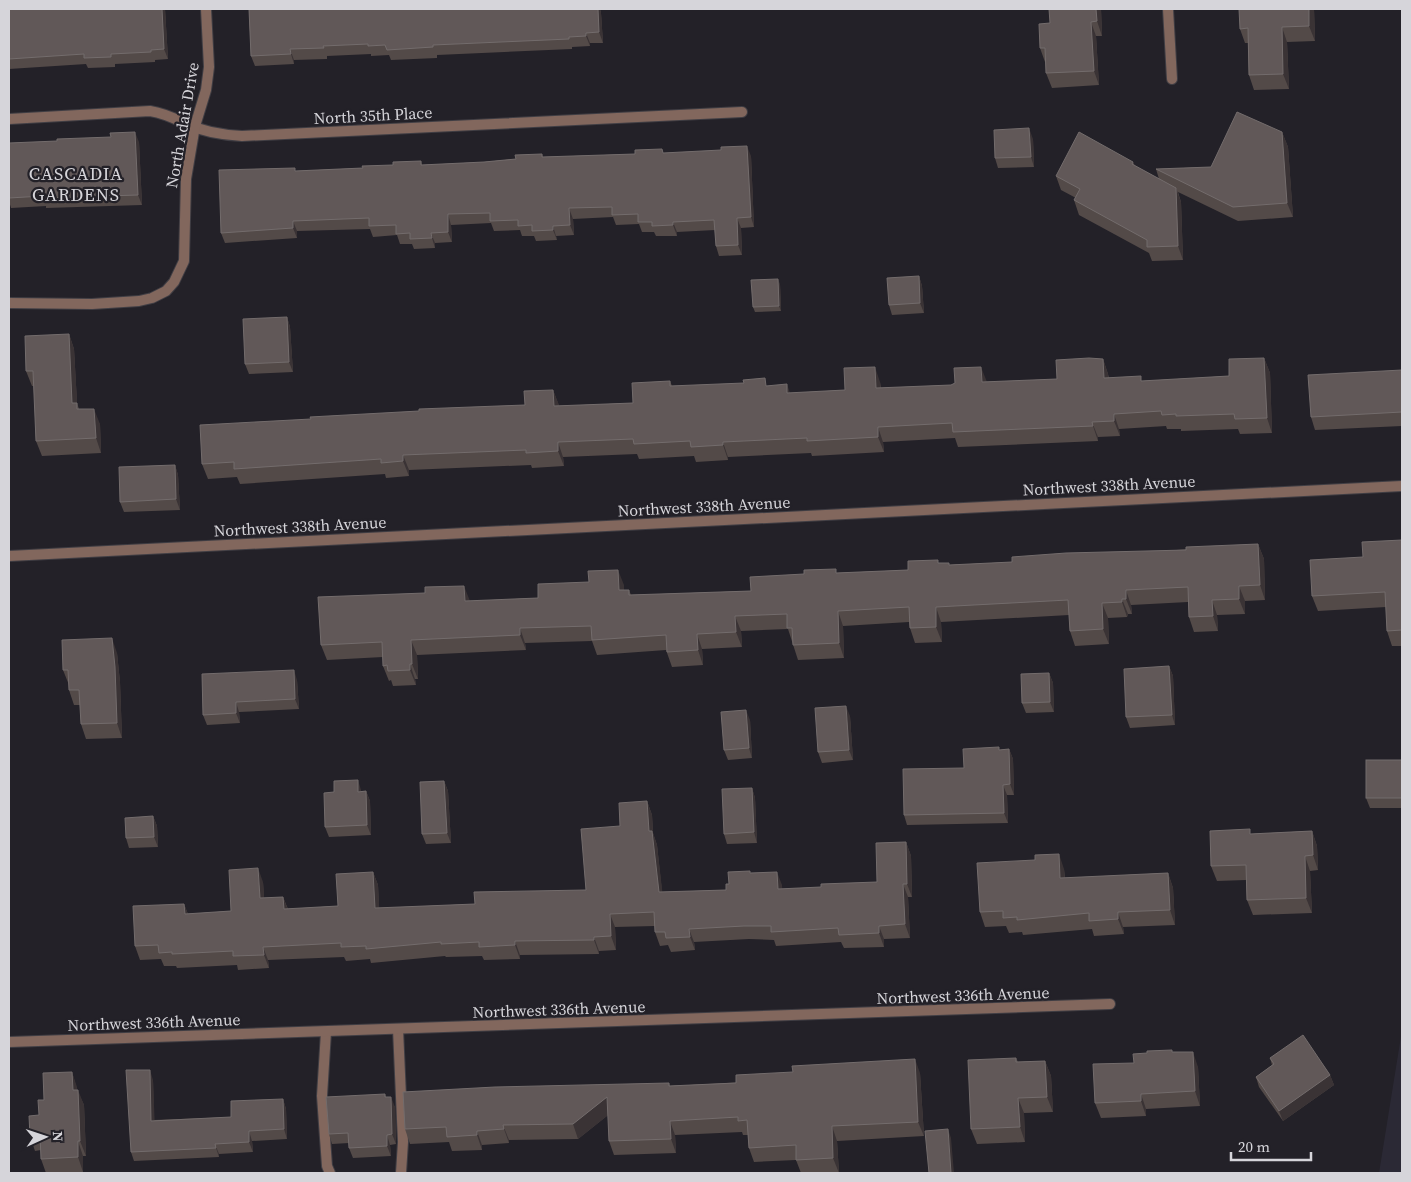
<svg xmlns="http://www.w3.org/2000/svg" width="1411" height="1182" font-family="'Source Serif 4',serif">
<rect width="100%" height="100%" fill="#232128"/>
<path fill="#2b2935" d="M 1402,1030 L 1402,1173 L 1379,1173 Z"/>
<g fill="none" stroke-linecap="round" stroke-linejoin="round">
<g stroke="#403e44" stroke-width="12">
<g id="service">
<path d="M 398,1029 L 403,1142 L 401,1173"/>
<path d="M 326,1032 L 322,1096 L 327,1166 L 330,1173"/>
</g>
</g>
<g stroke="#403e44" stroke-width="12">
<g id="minor">
<path d="M 1168,9 L 1172,79"/>
<path d="M 9,119 L 150,111 C 163,113 172,117 184,123 C 201,131 223,135 242,136 L 742,112"/>
<path d="M 9,303 L 92,304 L 139,301 L 152,298 L 166,291 L 174,282 L 184,261 L 186,179 L 195,126 L 206,90 L 209,67 L 206,9"/>
<path d="M 9,556 L 1402,486"/>
<path d="M 9,1042 L 1110,1004"/>
</g>
</g>
<use href="#service" stroke="#82675d" stroke-width="10"/>
<use href="#minor" stroke="#82675d" stroke-width="10"/>
</g>
<g fill="#534a48">
<path d="M 9,9 L 165,9 L 168,59 L 155,60 L 155,62 L 115,64 L 115,67 L 88,68 L 86,64 L 9,69 Z"/>
<path d="M 249,9 L 600,9 L 601,13 L 603,43 L 590,43 L 590,46 L 572,47 L 572,49 L 437,55 L 437,58 L 391,60 L 389,55 L 371,56 L 371,54 L 327,56 L 327,59 L 294,60 L 294,64 L 255,66 L 251,56 Z"/>
<path d="M 1101,9 L 1102,36 L 1096,36 L 1099,85 L 1052,88 L 1046,73 L 1046,62 L 1045,62 L 1040,48 L 1050,23 Z"/>
<path d="M 1314,9 L 1315,41 L 1287,42 L 1289,89 L 1254,90 L 1249,75 L 1248,43 L 1245,43 L 1240,29 Z"/>
<path d="M 1282,132 L 1288,147 L 1293,217 L 1238,221 L 1178,192 L 1181,202 L 1183,260 L 1152,261 L 1149,253 L 1079,215 L 1074,200 L 1076,198 L 1061,190 L 1056,176 L 1133,162 L 1135,166 L 1159,179 L 1156,169 L 1211,167 Z"/>
<path d="M 1033,139 L 1034,167 L 998,168 L 995,158 Z"/>
<path d="M 139,142 L 142,205 L 46,208 L 46,206 L 11,208 L 9,201 L 9,143 Z"/>
<path d="M 664,153 L 751,156 L 754,227 L 741,228 L 742,255 L 719,256 L 716,246 L 715,230 L 677,232 L 677,236 L 656,236 L 654,232 L 642,232 L 639,224 L 616,225 L 613,217 L 573,219 L 574,235 L 556,236 L 557,240 L 536,241 L 534,236 L 522,236 L 520,230 L 494,231 L 491,223 L 451,225 L 452,242 L 435,243 L 435,248 L 414,249 L 412,244 L 400,244 L 397,235 L 373,237 L 370,229 L 297,231 L 297,238 L 225,243 L 221,233 L 296,171 L 363,168 L 393,165 L 421,161 L 422,165 L 484,162 L 516,159 L 542,154 L 543,157 Z"/>
<path d="M 919,276 L 922,286 L 924,313 L 892,315 L 889,305 Z"/>
<path d="M 780,284 L 781,311 L 755,312 L 753,307 Z"/>
<path d="M 287,317 L 290,327 L 293,372 L 249,374 L 245,364 Z"/>
<path d="M 69,334 L 74,349 L 77,403 L 79,409 L 100,424 L 101,453 L 42,456 L 36,441 L 34,386 L 32,386 L 26,371 Z"/>
<path d="M 1264,358 L 1270,373 L 1272,433 L 1240,434 L 1238,429 L 1181,431 L 1181,429 L 1167,429 L 1166,426 L 1119,429 L 1120,436 L 1098,437 L 1098,441 L 958,447 L 955,438 L 883,442 L 884,452 L 812,456 L 811,453 L 728,457 L 728,460 L 696,462 L 694,456 L 639,459 L 637,454 L 563,457 L 564,466 L 532,468 L 531,465 L 409,470 L 409,476 L 386,478 L 385,474 L 240,484 L 237,477 L 208,479 L 202,464 L 311,419 L 525,405 L 553,390 L 559,406 L 633,403 L 670,381 L 672,386 L 768,386 L 790,393 L 845,390 L 880,382 L 881,388 L 951,385 L 987,382 L 1057,379 L 1103,359 L 1108,374 L 1109,378 L 1143,381 L 1229,376 Z"/>
<path d="M 1402,370 L 1402,426 L 1315,430 L 1311,417 Z"/>
<path d="M 175,465 L 178,475 L 180,510 L 124,512 L 120,502 Z"/>
<path d="M 1402,540 L 1402,646 L 1392,646 L 1387,631 L 1386,607 L 1318,611 L 1312,596 L 1363,557 Z"/>
<path d="M 1258,544 L 1264,559 L 1265,600 L 1245,601 L 1245,614 L 1217,615 L 1218,631 L 1194,632 L 1189,617 L 1188,602 L 1131,605 L 1132,614 L 1128,614 L 1127,617 L 1108,618 L 1109,644 L 1075,646 L 1070,631 L 1069,615 L 941,622 L 942,642 L 915,643 L 910,628 L 909,622 L 843,626 L 844,658 L 798,660 L 788,629 L 741,631 L 742,647 L 702,649 L 703,665 L 672,667 L 666,650 L 597,655 L 592,641 L 525,643 L 526,650 L 417,655 L 418,679 L 415,679 L 416,685 L 393,686 L 391,680 L 389,681 L 383,666 L 383,657 L 327,660 L 321,645 L 470,601 L 538,598 L 624,585 L 624,590 L 629,590 L 631,595 L 751,591 L 837,573 L 908,570 L 940,563 L 950,565 L 1012,562 Z"/>
<path d="M 117,653 L 120,682 L 122,738 L 86,739 L 81,724 L 80,705 L 74,705 L 69,690 L 69,685 L 63,670 Z"/>
<path d="M 1169,666 L 1173,676 L 1175,725 L 1130,728 L 1126,717 Z"/>
<path d="M 1049,673 L 1053,683 L 1054,712 L 1026,713 L 1022,703 Z"/>
<path d="M 202,674 L 297,680 L 299,709 L 239,712 L 240,723 L 207,725 L 203,715 Z"/>
<path d="M 850,716 L 853,760 L 822,763 L 818,752 Z"/>
<path d="M 750,720 L 752,758 L 728,760 L 724,750 Z"/>
<path d="M 1009,749 L 1013,759 L 1014,795 L 1007,795 L 1008,823 L 907,825 L 904,815 L 964,768 L 1000,750 Z"/>
<path d="M 1402,760 L 1402,808 L 1370,808 L 1366,798 Z"/>
<path d="M 444,781 L 448,791 L 451,843 L 426,844 L 422,834 Z"/>
<path d="M 752,788 L 755,798 L 757,843 L 727,844 L 724,834 Z"/>
<path d="M 361,790 L 361,791 L 366,791 L 370,801 L 371,835 L 329,837 L 325,827 Z"/>
<path d="M 647,801 L 652,815 L 653,833 L 657,845 L 662,892 L 726,890 L 729,884 L 751,873 L 782,885 L 782,889 L 821,887 L 877,882 L 906,842 L 911,856 L 912,897 L 908,897 L 910,938 L 884,939 L 884,947 L 844,948 L 841,942 L 776,946 L 774,940 L 749,939 L 694,942 L 695,950 L 671,952 L 668,945 L 660,946 L 655,932 L 655,926 L 615,927 L 616,950 L 599,951 L 599,954 L 520,955 L 520,959 L 484,960 L 482,956 L 446,957 L 445,956 L 371,963 L 370,959 L 346,961 L 344,957 L 268,960 L 269,968 L 238,970 L 237,965 L 177,968 L 176,966 L 164,966 L 161,959 L 140,960 L 135,946 L 184,904 L 188,914 L 231,911 L 263,882 L 264,898 L 283,897 L 288,909 L 338,906 L 373,872 L 378,885 L 379,908 L 475,904 L 586,890 L 620,826 Z"/>
<path d="M 153,816 L 157,826 L 158,847 L 129,848 L 126,838 Z"/>
<path d="M 1312,831 L 1317,846 L 1318,870 L 1310,871 L 1312,913 L 1253,915 L 1247,900 L 1246,880 L 1217,881 L 1211,866 L 1251,834 Z"/>
<path d="M 1064,869 L 1065,878 L 1168,873 L 1173,888 L 1175,925 L 1123,927 L 1124,934 L 1094,936 L 1092,929 L 1023,935 L 1022,932 L 1009,933 L 1006,926 L 985,927 L 980,912 Z"/>
<path d="M 1173,1052 L 1198,1067 L 1200,1106 L 1146,1109 L 1146,1116 L 1101,1118 L 1095,1103 L 1134,1063 Z"/>
<path d="M 1016,1058 L 1018,1062 L 1045,1061 L 1051,1076 L 1053,1112 L 1024,1113 L 1025,1142 L 977,1144 L 971,1129 Z"/>
<path d="M 1270,1058 L 1330,1075 L 1334,1085 L 1283,1121 L 1259,1087 L 1256,1077 L 1272,1065 Z"/>
<path d="M 72,1072 L 77,1090 L 84,1105 L 86,1156 L 83,1156 L 83,1172 L 46,1173 L 41,1159 L 41,1150 L 35,1151 L 30,1136 L 39,1115 L 44,1100 Z"/>
<path d="M 920,1073 L 924,1136 L 837,1141 L 839,1173 L 801,1173 L 796,1160 L 754,1162 L 749,1148 L 748,1135 L 743,1135 L 742,1132 L 675,1135 L 676,1153 L 614,1155 L 609,1141 L 608,1115 L 578,1139 L 509,1140 L 509,1143 L 482,1145 L 482,1150 L 452,1151 L 449,1142 L 410,1144 L 405,1129 L 669,1083 L 670,1086 Z"/>
<path d="M 153,1080 L 154,1120 L 231,1117 L 283,1099 L 286,1109 L 287,1139 L 252,1141 L 253,1152 L 219,1154 L 219,1157 L 134,1161 L 131,1152 Z"/>
<path d="M 385,1094 L 386,1097 L 395,1107 L 396,1144 L 390,1145 L 391,1156 L 353,1158 L 349,1148 L 349,1143 L 332,1144 L 329,1134 Z"/>
</g>
<g fill="#3a3335">
<path d="M 162,9 L 165,9 L 168,59 L 164,49 Z"/>
<path d="M 598,9 L 600,9 L 601,13 L 603,43 L 599,32 Z"/>
<path d="M 1096,9 L 1101,9 L 1102,36 L 1097,21 Z"/>
<path d="M 1309,9 L 1314,9 L 1315,41 L 1309,26 Z"/>
<path d="M 1091,22 L 1096,36 L 1099,85 L 1094,71 Z"/>
<path d="M 1282,27 L 1287,42 L 1289,89 L 1283,74 Z"/>
<path d="M 586,33 L 590,43 L 590,46 L 586,36 Z"/>
<path d="M 290,49 L 294,60 L 294,64 L 291,54 Z"/>
<path d="M 1029,128 L 1033,139 L 1034,167 L 1031,157 Z"/>
<path d="M 135,132 L 139,142 L 142,205 L 138,195 Z"/>
<path d="M 1282,132 L 1288,147 L 1293,217 L 1287,203 Z"/>
<path d="M 747,146 L 751,156 L 754,227 L 751,217 Z"/>
<path d="M 1176,188 L 1181,202 L 1183,260 L 1178,246 Z"/>
<path d="M 569,208 L 573,219 L 574,235 L 570,225 Z"/>
<path d="M 448,214 L 451,225 L 452,242 L 448,232 Z"/>
<path d="M 737,218 L 741,228 L 742,255 L 738,245 Z"/>
<path d="M 293,221 L 297,231 L 297,238 L 293,228 Z"/>
<path d="M 673,222 L 677,232 L 677,236 L 673,225 Z"/>
<path d="M 553,226 L 556,236 L 557,240 L 553,230 Z"/>
<path d="M 431,233 L 435,243 L 435,248 L 432,238 Z"/>
<path d="M 919,276 L 922,286 L 924,313 L 920,303 Z"/>
<path d="M 778,279 L 780,284 L 781,311 L 779,306 Z"/>
<path d="M 287,317 L 290,327 L 293,372 L 289,362 Z"/>
<path d="M 69,334 L 74,349 L 78,418 L 72,403 Z"/>
<path d="M 1264,358 L 1270,373 L 1272,433 L 1267,418 Z"/>
<path d="M 1103,359 L 1108,374 L 1109,393 L 1104,378 Z"/>
<path d="M 875,367 L 880,382 L 882,403 L 876,388 Z"/>
<path d="M 981,367 L 987,382 L 982,382 Z"/>
<path d="M 787,384 L 792,399 L 787,393 Z"/>
<path d="M 553,390 L 559,405 L 559,421 L 554,406 Z"/>
<path d="M 94,409 L 100,424 L 101,453 L 96,438 Z"/>
<path d="M 1114,414 L 1119,429 L 1120,436 L 1114,421 Z"/>
<path d="M 1092,422 L 1098,437 L 1098,441 L 1093,426 Z"/>
<path d="M 878,427 L 883,442 L 884,452 L 878,437 Z"/>
<path d="M 558,442 L 563,457 L 564,466 L 558,451 Z"/>
<path d="M 723,442 L 728,457 L 728,460 L 723,445 Z"/>
<path d="M 403,455 L 409,470 L 409,476 L 403,461 Z"/>
<path d="M 175,465 L 178,475 L 180,510 L 176,499 Z"/>
<path d="M 1258,544 L 1264,559 L 1265,600 L 1260,585 Z"/>
<path d="M 618,570 L 624,585 L 624,605 L 619,590 Z"/>
<path d="M 464,586 L 470,601 L 465,601 Z"/>
<path d="M 1239,586 L 1245,601 L 1245,614 L 1239,599 Z"/>
<path d="M 1126,590 L 1131,605 L 1132,614 L 1126,599 Z"/>
<path d="M 1122,599 L 1128,614 L 1127,617 L 1122,602 Z"/>
<path d="M 1212,600 L 1217,615 L 1218,631 L 1213,616 Z"/>
<path d="M 1102,603 L 1108,618 L 1109,644 L 1103,629 Z"/>
<path d="M 936,607 L 941,622 L 942,642 L 936,627 Z"/>
<path d="M 838,611 L 843,626 L 844,658 L 839,643 Z"/>
<path d="M 735,616 L 741,631 L 742,647 L 736,632 Z"/>
<path d="M 520,628 L 525,643 L 526,650 L 520,635 Z"/>
<path d="M 697,634 L 702,649 L 703,665 L 698,650 Z"/>
<path d="M 112,638 L 117,653 L 120,682 L 122,738 L 117,723 Z"/>
<path d="M 411,640 L 417,655 L 418,679 L 412,664 Z"/>
<path d="M 410,664 L 415,679 L 416,685 L 410,670 Z"/>
<path d="M 1169,666 L 1173,676 L 1175,725 L 1172,715 Z"/>
<path d="M 294,670 L 297,680 L 299,709 L 295,699 Z"/>
<path d="M 1049,673 L 1053,683 L 1054,712 L 1050,702 Z"/>
<path d="M 236,702 L 239,712 L 240,723 L 236,713 Z"/>
<path d="M 846,706 L 850,716 L 853,760 L 849,750 Z"/>
<path d="M 746,710 L 750,720 L 752,758 L 749,748 Z"/>
<path d="M 1009,749 L 1013,759 L 1014,795 L 1010,784 Z"/>
<path d="M 358,780 L 361,790 L 362,802 L 358,792 Z"/>
<path d="M 444,781 L 448,791 L 451,843 L 447,833 Z"/>
<path d="M 1003,785 L 1007,795 L 1008,823 L 1004,813 Z"/>
<path d="M 752,788 L 755,798 L 757,843 L 754,832 Z"/>
<path d="M 366,791 L 370,801 L 371,835 L 367,825 Z"/>
<path d="M 647,801 L 652,815 L 653,833 L 657,845 L 664,906 L 659,892 L 649,831 Z"/>
<path d="M 153,816 L 157,826 L 158,847 L 154,837 Z"/>
<path d="M 1312,831 L 1317,846 L 1318,870 L 1313,855 Z"/>
<path d="M 906,842 L 911,856 L 912,897 L 907,884 Z"/>
<path d="M 1059,854 L 1064,869 L 1066,893 L 1060,878 Z"/>
<path d="M 1305,856 L 1310,871 L 1312,913 L 1306,898 Z"/>
<path d="M 258,868 L 263,882 L 265,912 L 260,898 Z"/>
<path d="M 373,872 L 378,885 L 380,922 L 375,908 Z"/>
<path d="M 777,872 L 782,885 L 783,902 L 778,889 Z"/>
<path d="M 1168,873 L 1173,888 L 1175,925 L 1170,910 Z"/>
<path d="M 903,884 L 908,897 L 910,938 L 905,924 Z"/>
<path d="M 283,897 L 288,910 L 284,909 Z"/>
<path d="M 184,904 L 189,917 L 185,914 Z"/>
<path d="M 1118,912 L 1123,927 L 1124,934 L 1118,919 Z"/>
<path d="M 610,914 L 615,927 L 616,950 L 611,936 Z"/>
<path d="M 879,926 L 884,939 L 884,947 L 879,933 Z"/>
<path d="M 689,929 L 694,942 L 695,950 L 690,937 Z"/>
<path d="M 594,937 L 599,951 L 599,954 L 594,940 Z"/>
<path d="M 515,941 L 520,955 L 520,959 L 515,945 Z"/>
<path d="M 263,947 L 268,960 L 269,968 L 264,955 Z"/>
<path d="M 1193,1052 L 1198,1067 L 1200,1106 L 1195,1091 Z"/>
<path d="M 915,1059 L 920,1073 L 924,1136 L 918,1122 Z"/>
<path d="M 1045,1061 L 1051,1076 L 1053,1112 L 1047,1097 Z"/>
<path d="M 150,1070 L 153,1080 L 155,1130 L 151,1121 Z"/>
<path d="M 72,1072 L 77,1087 L 78,1105 L 73,1090 Z"/>
<path d="M 1330,1075 L 1334,1085 L 1283,1121 L 1279,1111 Z"/>
<path d="M 78,1090 L 84,1105 L 86,1156 L 80,1141 Z"/>
<path d="M 1141,1094 L 1146,1109 L 1146,1116 L 1141,1101 Z"/>
<path d="M 391,1097 L 395,1107 L 396,1144 L 392,1134 Z"/>
<path d="M 607,1097 L 612,1112 L 578,1139 L 573,1124 Z"/>
<path d="M 1018,1098 L 1024,1113 L 1025,1142 L 1020,1127 Z"/>
<path d="M 283,1099 L 286,1109 L 287,1139 L 284,1129 Z"/>
<path d="M 670,1121 L 675,1135 L 676,1153 L 671,1139 Z"/>
<path d="M 503,1125 L 509,1140 L 509,1143 L 504,1129 Z"/>
<path d="M 832,1126 L 837,1141 L 839,1173 L 833,1158 Z"/>
<path d="M 948,1129 L 951,1138 L 954,1173 L 951,1173 Z"/>
<path d="M 249,1131 L 252,1141 L 253,1152 L 249,1142 Z"/>
<path d="M 477,1131 L 482,1145 L 482,1150 L 477,1135 Z"/>
<path d="M 387,1135 L 390,1145 L 391,1156 L 387,1146 Z"/>
<path d="M 78,1141 L 83,1156 L 83,1172 L 78,1157 Z"/>
<path d="M 215,1144 L 219,1154 L 219,1157 L 216,1148 Z"/>
</g>
<g fill="#615858" stroke="#736c6c">
<path d="M 9,9 L 162,9 L 164,49 L 151,50 L 151,52 L 111,54 L 111,57 L 84,58 L 84,54 L 9,59 Z"/>
<path d="M 249,9 L 598,9 L 599,32 L 586,33 L 586,36 L 569,37 L 569,39 L 433,45 L 433,47 L 387,50 L 385,45 L 368,46 L 368,44 L 323,46 L 324,48 L 290,49 L 291,54 L 251,56 Z"/>
<path d="M 1049,9 L 1096,9 L 1097,21 L 1091,22 L 1094,71 L 1046,73 L 1045,48 L 1040,48 L 1039,24 L 1050,23 Z"/>
<path d="M 1239,9 L 1309,9 L 1309,26 L 1282,27 L 1283,74 L 1249,75 L 1248,28 L 1240,29 Z"/>
<path d="M 1237,112 L 1282,132 L 1287,203 L 1233,207 L 1156,169 L 1211,167 Z"/>
<path d="M 1029,128 L 1031,157 L 995,158 L 994,130 Z"/>
<path d="M 135,132 L 138,195 L 43,198 L 43,196 L 9,198 L 9,143 L 57,141 L 57,139 L 111,137 L 110,133 Z"/>
<path d="M 1079,132 L 1133,162 L 1132,164 L 1176,188 L 1178,246 L 1147,247 L 1147,240 L 1074,200 L 1080,189 L 1056,176 Z"/>
<path d="M 747,146 L 751,217 L 737,218 L 738,245 L 716,246 L 714,220 L 673,222 L 673,225 L 652,226 L 652,222 L 638,222 L 638,214 L 612,215 L 612,207 L 569,208 L 570,225 L 553,226 L 553,230 L 532,231 L 532,225 L 518,226 L 518,220 L 490,221 L 490,213 L 448,214 L 448,232 L 431,233 L 432,238 L 410,239 L 410,233 L 396,234 L 396,225 L 369,226 L 369,218 L 293,221 L 293,228 L 221,233 L 219,170 L 295,168 L 295,171 L 363,168 L 362,166 L 393,165 L 393,162 L 421,161 L 421,165 L 484,162 L 516,159 L 515,155 L 542,154 L 542,157 L 635,154 L 635,150 L 662,149 L 663,153 L 721,150 L 721,147 Z"/>
<path d="M 919,276 L 920,303 L 889,305 L 887,278 Z"/>
<path d="M 778,279 L 779,306 L 753,307 L 751,280 Z"/>
<path d="M 287,317 L 289,362 L 245,364 L 243,319 Z"/>
<path d="M 69,334 L 72,403 L 77,403 L 77,409 L 94,409 L 96,438 L 36,441 L 33,371 L 26,371 L 25,336 Z"/>
<path d="M 1089,358 L 1103,359 L 1104,378 L 1141,376 L 1141,381 L 1229,376 L 1229,359 L 1264,358 L 1267,418 L 1235,419 L 1234,414 L 1176,416 L 1176,414 L 1162,415 L 1161,411 L 1114,414 L 1114,421 L 1092,422 L 1093,426 L 953,432 L 952,423 L 878,427 L 878,437 L 807,441 L 807,438 L 723,442 L 723,445 L 691,447 L 690,441 L 634,444 L 633,439 L 558,442 L 558,451 L 526,453 L 526,450 L 403,455 L 403,461 L 381,463 L 381,459 L 234,469 L 234,462 L 202,464 L 200,425 L 311,419 L 310,417 L 419,411 L 419,409 L 525,405 L 524,391 L 553,390 L 554,406 L 633,403 L 632,383 L 670,381 L 670,386 L 744,383 L 743,380 L 765,378 L 766,386 L 787,384 L 787,393 L 845,390 L 844,368 L 875,367 L 876,388 L 951,385 L 955,383 L 954,368 L 981,367 L 982,382 L 1057,379 L 1056,360 Z"/>
<path d="M 1402,370 L 1402,412 L 1311,417 L 1308,375 Z"/>
<path d="M 175,465 L 176,499 L 120,502 L 119,467 Z"/>
<path d="M 1402,540 L 1402,630 L 1387,631 L 1385,592 L 1312,596 L 1310,560 L 1363,557 L 1362,542 Z"/>
<path d="M 1258,544 L 1260,585 L 1239,586 L 1239,599 L 1212,600 L 1213,616 L 1189,617 L 1188,587 L 1126,590 L 1126,599 L 1122,599 L 1122,602 L 1102,603 L 1103,629 L 1070,631 L 1068,600 L 936,607 L 936,627 L 910,628 L 909,607 L 838,611 L 839,643 L 793,645 L 792,628 L 787,628 L 787,614 L 735,616 L 736,632 L 697,634 L 698,650 L 667,652 L 666,635 L 592,640 L 591,626 L 520,628 L 520,635 L 411,640 L 412,664 L 410,664 L 410,670 L 388,671 L 387,665 L 383,666 L 382,642 L 321,645 L 318,597 L 425,593 L 425,587 L 464,586 L 465,601 L 538,598 L 538,584 L 589,582 L 588,571 L 618,570 L 619,590 L 629,590 L 629,595 L 751,591 L 750,577 L 804,574 L 804,570 L 836,569 L 836,573 L 908,570 L 908,561 L 938,560 L 938,563 L 949,563 L 949,565 L 1012,562 L 1012,557 L 1066,553 L 1186,550 L 1186,547 Z"/>
<path d="M 112,638 L 115,667 L 117,723 L 81,724 L 79,690 L 69,690 L 68,670 L 63,670 L 62,640 Z"/>
<path d="M 1169,666 L 1172,715 L 1126,717 L 1124,669 Z"/>
<path d="M 294,670 L 295,699 L 236,702 L 236,713 L 203,715 L 202,674 Z"/>
<path d="M 1049,673 L 1050,702 L 1022,703 L 1021,674 Z"/>
<path d="M 846,706 L 849,750 L 818,752 L 815,708 Z"/>
<path d="M 746,710 L 749,748 L 724,750 L 721,712 Z"/>
<path d="M 999,747 L 999,750 L 1009,749 L 1010,784 L 1003,785 L 1004,813 L 904,815 L 903,769 L 964,768 L 963,749 Z"/>
<rect x="1366" y="760" width="36" height="38"/>
<path d="M 358,780 L 358,792 L 366,791 L 367,825 L 325,827 L 324,793 L 334,792 L 334,781 Z"/>
<path d="M 444,781 L 447,833 L 422,834 L 420,782 Z"/>
<path d="M 752,788 L 754,832 L 724,834 L 722,789 Z"/>
<path d="M 647,801 L 649,831 L 652,831 L 659,892 L 726,890 L 726,884 L 729,884 L 728,872 L 750,871 L 750,873 L 777,872 L 778,889 L 821,887 L 821,884 L 877,882 L 876,843 L 906,842 L 907,884 L 903,884 L 905,924 L 879,926 L 879,933 L 839,935 L 838,928 L 771,932 L 771,926 L 744,926 L 689,929 L 690,937 L 666,938 L 665,932 L 655,932 L 654,912 L 610,914 L 611,936 L 594,937 L 594,940 L 515,941 L 515,945 L 479,947 L 479,942 L 441,944 L 441,942 L 366,949 L 366,946 L 341,947 L 341,943 L 263,947 L 264,955 L 233,956 L 233,951 L 172,954 L 172,952 L 159,953 L 158,945 L 135,946 L 133,906 L 184,904 L 185,914 L 231,911 L 229,870 L 258,868 L 260,898 L 283,897 L 284,909 L 338,906 L 336,874 L 373,872 L 375,908 L 475,904 L 474,892 L 586,890 L 581,829 L 620,826 L 619,803 Z"/>
<path d="M 153,816 L 154,837 L 126,838 L 125,818 Z"/>
<path d="M 1250,829 L 1250,834 L 1312,831 L 1313,855 L 1305,856 L 1306,898 L 1247,900 L 1246,865 L 1211,866 L 1210,831 Z"/>
<path d="M 1059,854 L 1060,878 L 1168,873 L 1170,910 L 1118,912 L 1118,919 L 1089,921 L 1089,913 L 1017,920 L 1017,917 L 1003,918 L 1003,911 L 980,912 L 977,863 L 1035,860 L 1035,855 Z"/>
<path d="M 1303,1035 L 1330,1075 L 1279,1111 L 1256,1077 L 1274,1064 L 1270,1058 Z"/>
<path d="M 1172,1050 L 1172,1052 L 1193,1052 L 1195,1091 L 1141,1094 L 1141,1101 L 1095,1103 L 1093,1064 L 1134,1063 L 1133,1054 L 1147,1053 L 1147,1051 Z"/>
<path d="M 1016,1058 L 1016,1062 L 1045,1061 L 1047,1097 L 1018,1098 L 1020,1127 L 971,1129 L 968,1060 Z"/>
<path d="M 915,1059 L 918,1122 L 832,1126 L 833,1158 L 796,1160 L 796,1145 L 749,1148 L 747,1120 L 738,1121 L 738,1117 L 670,1121 L 671,1139 L 609,1141 L 607,1097 L 573,1124 L 503,1125 L 504,1129 L 477,1131 L 477,1135 L 447,1137 L 446,1127 L 405,1129 L 403,1092 L 495,1087 L 669,1083 L 669,1086 L 736,1083 L 736,1075 L 793,1072 L 792,1066 Z"/>
<path d="M 126,1070 L 150,1070 L 151,1121 L 231,1117 L 231,1101 L 283,1099 L 284,1129 L 249,1131 L 249,1142 L 215,1144 L 216,1148 L 131,1152 Z"/>
<path d="M 72,1072 L 73,1090 L 78,1090 L 80,1141 L 78,1141 L 78,1157 L 41,1159 L 40,1135 L 30,1136 L 29,1116 L 39,1115 L 38,1100 L 44,1100 L 43,1073 Z"/>
<path d="M 385,1094 L 385,1097 L 391,1097 L 392,1134 L 387,1135 L 387,1146 L 349,1148 L 348,1133 L 329,1134 L 326,1097 Z"/>
<path d="M 948,1129 L 951,1173 L 929,1173 L 925,1131 Z"/>
</g>
<g text-anchor="middle" stroke-width="4.5" stroke-linejoin="round" paint-order="stroke">
<g font-size="16" fill="#d6d5da" stroke="#232128">
<text transform="translate(373 115) rotate(-3)" y="6">North 35th Place</text>
<text transform="translate(182 125) rotate(-80)" y="6">North Adair Drive</text>
<text transform="translate(1109 485) rotate(-3)" y="6">Northwest 338th Avenue</text>
<text transform="translate(704 506) rotate(-3)" y="6">Northwest 338th Avenue</text>
<text transform="translate(300 526) rotate(-3)" y="6">Northwest 338th Avenue</text>
<text transform="translate(963 995) rotate(-2)" y="6">Northwest 336th Avenue</text>
<text transform="translate(559 1009) rotate(-2)" y="6">Northwest 336th Avenue</text>
<text transform="translate(154 1022) rotate(-2)" y="6">Northwest 336th Avenue</text>
</g>
<g font-size="18" letter-spacing="1" fill="#d6d5da" stroke="#232128">
<text x="76" y="180">CASCADIA<tspan x="76" dy="21">GARDENS</tspan></text>
</g>
</g>
<rect width="1411" height="1182" fill="none" stroke="#d6d5da" stroke-width="20"/>
<g transform="translate(45 1137) rotate(87)" stroke="#232128" stroke-width="4" paint-order="stroke">
<path d="M0-4L9 19L0 12L-9 19Z" fill="#d6d5da"/>
<text y="-8" font-size="14" font-weight="bold" text-anchor="middle" fill="#d6d5da">N</text>
</g>
<path d="M1231 1152v8h80v-8" fill="none" stroke="#d6d5da" stroke-width="2.5"/>
<text x="1238" y="1152" font-size="15" fill="#d6d5da" stroke="#232128" stroke-width="4" paint-order="stroke">20 m</text>
</svg>
